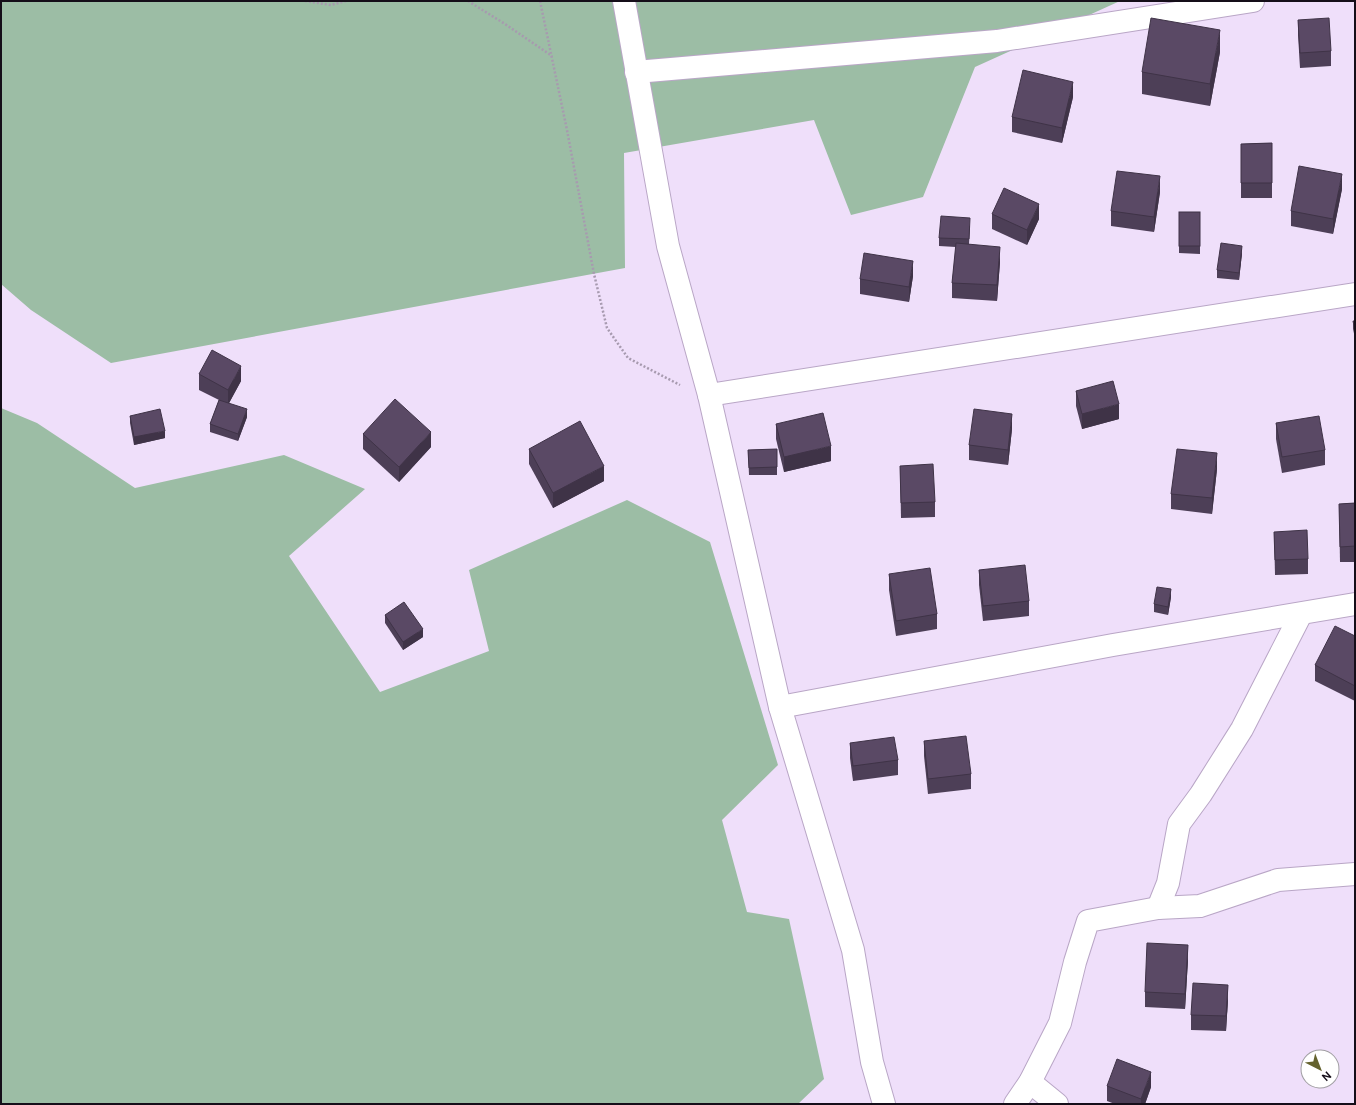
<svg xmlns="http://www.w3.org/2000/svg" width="1356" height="1105" font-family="'DM Sans',sans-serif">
<rect width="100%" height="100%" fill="#efdffa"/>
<g fill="#9cbda5">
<path d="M 1,1 L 1120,1 L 975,67 L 923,197 L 851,215 L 814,120 L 624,153 L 625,268 L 111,363 L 31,310 L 1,284 Z"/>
<path d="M 1,408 L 37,423 L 135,488 L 284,455 L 365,489 L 289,556 L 380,692 L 489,651 L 469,570 L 627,500 L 710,542 L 778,765 L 722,820 L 747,912 L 789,919 L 824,1079 L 798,1104 L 1,1104 Z"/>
</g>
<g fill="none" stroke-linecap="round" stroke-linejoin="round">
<g stroke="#b9a6c6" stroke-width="24">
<g id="minor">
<path d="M 624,1 L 668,246 L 709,395 L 780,707 L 853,950 L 872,1062 L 884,1104"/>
<path d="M 636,72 L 997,41 L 1253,1"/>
<path d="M 709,395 L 1355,294"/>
<path d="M 780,707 L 1113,645 L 1355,604"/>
<path d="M 1158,908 L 1168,883 L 1179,824 L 1201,794 L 1242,729 L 1301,614"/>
<path d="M 1030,1082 L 1057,1104"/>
<path d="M 1015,1104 L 1030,1082 L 1060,1023 L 1075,962 L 1088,921 L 1158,908 L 1200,906 L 1278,880 L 1355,874"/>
</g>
</g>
<g stroke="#a79aaf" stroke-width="2.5" stroke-dasharray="2 2" stroke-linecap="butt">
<path d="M 305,1 L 331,5 L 346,1"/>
<path d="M 468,1 L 505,24 L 552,56"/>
<path d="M 540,1 L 567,130 L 594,274 L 607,328 L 628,358 L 680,385"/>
</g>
<use href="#minor" stroke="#fff" stroke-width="22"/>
</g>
<g fill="#4d3f57">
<path d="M 1298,20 L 1331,51 L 1331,66 L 1300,68 L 1298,35 Z"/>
<path d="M 1220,52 L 1210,106 L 1142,94 L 1142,72 Z"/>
<path d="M 1073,97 L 1062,143 L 1012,132 L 1012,117 Z"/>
<path d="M 1272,143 L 1272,198 L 1241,198 L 1241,144 Z"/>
<path d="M 1342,189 L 1333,234 L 1291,226 L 1291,211 Z"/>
<path d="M 1160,192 L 1154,232 L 1111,226 L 1111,211 Z"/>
<path d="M 1179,212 L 1200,212 L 1200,254 L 1179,253 Z"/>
<path d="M 992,214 L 1039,219 L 1027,245 L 992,229 Z"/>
<path d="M 970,226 L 969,244 L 1000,262 L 997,301 L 952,298 L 952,283 L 956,247 L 939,246 L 939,238 Z"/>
<path d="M 1242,253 L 1239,280 L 1217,278 L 1217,270 Z"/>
<path d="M 913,276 L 909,302 L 860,294 L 860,279 Z"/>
<path d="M 1353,321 L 1355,321 L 1355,338 L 1353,329 Z"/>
<path d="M 199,374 L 241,381 L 229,403 L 247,417 L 238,441 L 210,432 L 210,424 L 219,400 L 199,390 Z"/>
<path d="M 1076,391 L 1119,419 L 1082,429 L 1076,406 Z"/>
<path d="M 130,416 L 165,438 L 134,445 L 130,423 Z"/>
<path d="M 1276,423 L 1325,450 L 1325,465 L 1282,473 L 1276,439 Z"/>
<path d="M 776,424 L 831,461 L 784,472 L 776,439 Z"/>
<path d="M 1012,429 L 1008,465 L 969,460 L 969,445 Z"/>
<path d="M 363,434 L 431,447 L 399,482 L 363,449 Z"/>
<path d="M 529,449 L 604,481 L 553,508 L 529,464 Z"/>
<path d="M 777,449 L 777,475 L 749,475 L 748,450 Z"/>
<path d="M 900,466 L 935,502 L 935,517 L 901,518 Z"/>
<path d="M 1217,469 L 1212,514 L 1171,509 L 1171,494 Z"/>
<path d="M 1355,503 L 1355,562 L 1340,562 L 1339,504 Z"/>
<path d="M 1274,532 L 1308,559 L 1308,574 L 1275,575 Z"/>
<path d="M 979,570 L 1029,601 L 1029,616 L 983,621 L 979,585 Z"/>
<path d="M 889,574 L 937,614 L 937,629 L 896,636 L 889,590 Z"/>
<path d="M 1171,597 L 1168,615 L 1154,612 L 1154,604 Z"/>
<path d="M 385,615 L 423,637 L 403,650 L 385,623 Z"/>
<path d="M 1355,636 L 1355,701 L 1315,681 L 1315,665 Z"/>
<path d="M 924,741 L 971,774 L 971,789 L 928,794 L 924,756 Z"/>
<path d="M 850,743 L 898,760 L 898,775 L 853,781 L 850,758 Z"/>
<path d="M 1188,960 L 1185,1009 L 1145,1007 L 1145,992 Z"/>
<path d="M 1228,1000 L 1226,1031 L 1191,1030 L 1191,1015 Z"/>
<path d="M 1107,1086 L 1151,1087 L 1145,1104 L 1115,1104 L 1107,1101 Z"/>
</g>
<g fill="#3f3347">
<path d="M 1220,30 L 1220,52 L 1210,106 L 1210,84 Z"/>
<path d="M 1073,82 L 1073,97 L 1062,143 L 1062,128 Z"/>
<path d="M 1342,174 L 1342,189 L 1333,234 L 1333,219 Z"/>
<path d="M 1160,176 L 1160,192 L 1154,232 L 1154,217 Z"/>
<path d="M 1039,204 L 1039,219 L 1027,245 L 1027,230 Z"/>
<path d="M 1242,246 L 1242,253 L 1239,280 L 1239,273 Z"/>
<path d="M 1000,247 L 1000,262 L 997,301 L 997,285 Z"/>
<path d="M 913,261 L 913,276 L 909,302 L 909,287 Z"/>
<path d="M 241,366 L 241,381 L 228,405 L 228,390 Z"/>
<path d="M 1119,404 L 1119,419 L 1082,429 L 1082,414 Z"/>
<path d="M 247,409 L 247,417 L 238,441 L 238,434 Z"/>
<path d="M 1012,414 L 1012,429 L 1008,465 L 1008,450 Z"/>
<path d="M 165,431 L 165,438 L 134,445 L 134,437 Z"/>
<path d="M 431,432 L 431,447 L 399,482 L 399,467 Z"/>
<path d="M 831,446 L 831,461 L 784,472 L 784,457 Z"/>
<path d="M 1217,453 L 1217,469 L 1212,514 L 1212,498 Z"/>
<path d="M 604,466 L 604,481 L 553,508 L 553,493 Z"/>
<path d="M 1171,589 L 1171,597 L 1168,615 L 1168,607 Z"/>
<path d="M 423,629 L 423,637 L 403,650 L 403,642 Z"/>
<path d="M 1188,945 L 1188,960 L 1185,1009 L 1185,994 Z"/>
<path d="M 1228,985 L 1228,1000 L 1226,1031 L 1226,1016 Z"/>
<path d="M 1151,1072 L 1151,1087 L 1145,1104 L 1141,1104 L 1141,1099 Z"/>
</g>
<g fill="#5a4965" stroke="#3f3347">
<path d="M 1151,18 L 1220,30 L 1210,84 L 1142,72 Z"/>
<path d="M 1329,18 L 1331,51 L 1300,53 L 1298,20 Z"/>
<path d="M 1023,70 L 1073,82 L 1062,128 L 1012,117 Z"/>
<path d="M 1272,143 L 1272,183 L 1241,183 L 1241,144 Z"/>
<path d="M 1299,166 L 1342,174 L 1333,219 L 1291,211 Z"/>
<path d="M 1117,171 L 1160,176 L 1154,217 L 1111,211 Z"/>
<path d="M 1004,188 L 1039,204 L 1027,230 L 992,214 Z"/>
<rect x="1179" y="212" width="21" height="34"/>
<path d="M 941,216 L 970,218 L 969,239 L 939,238 Z"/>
<path d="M 956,243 L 1000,247 L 997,285 L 952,283 Z"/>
<path d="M 1221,243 L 1242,246 L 1239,273 L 1217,270 Z"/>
<path d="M 864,253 L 913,261 L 909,287 L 860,279 Z"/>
<path d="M 1353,321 L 1355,321 L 1355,331 Z"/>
<path d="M 212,350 L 241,366 L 228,390 L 199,374 Z"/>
<path d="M 1113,381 L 1119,404 L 1082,414 L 1076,391 Z"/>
<path d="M 395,399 L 431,432 L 399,467 L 363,434 Z"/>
<path d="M 219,400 L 247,409 L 238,434 L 210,424 Z"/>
<path d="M 160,409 L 165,431 L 134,437 L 130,416 Z"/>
<path d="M 974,409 L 1012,414 L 1008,450 L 969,445 Z"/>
<path d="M 823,413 L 831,446 L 784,457 L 776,424 Z"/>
<path d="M 1319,416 L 1325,450 L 1282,457 L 1276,423 Z"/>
<path d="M 580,421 L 604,466 L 553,493 L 529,449 Z"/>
<path d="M 777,449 L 777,467 L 749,468 L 748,450 Z"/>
<path d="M 1177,449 L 1217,453 L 1212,498 L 1171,494 Z"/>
<path d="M 933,464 L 935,502 L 901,503 L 900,466 Z"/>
<path d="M 1355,503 L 1355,546 L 1340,547 L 1339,504 Z"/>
<path d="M 1307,530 L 1308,559 L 1275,560 L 1274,532 Z"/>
<path d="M 1025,565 L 1029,601 L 983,606 L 979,570 Z"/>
<path d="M 930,568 L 937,614 L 896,621 L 889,574 Z"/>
<path d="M 1157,587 L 1171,589 L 1168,607 L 1154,604 Z"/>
<path d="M 404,602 L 423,629 L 403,642 L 385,615 Z"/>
<path d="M 1335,626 L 1355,636 L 1355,686 L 1315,665 Z"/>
<path d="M 966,736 L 971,774 L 928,779 L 924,741 Z"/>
<path d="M 894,737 L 898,760 L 853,766 L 850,743 Z"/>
<path d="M 1147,943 L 1188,945 L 1185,994 L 1145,992 Z"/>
<path d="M 1193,983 L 1228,985 L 1226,1016 L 1191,1015 Z"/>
<path d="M 1117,1059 L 1151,1072 L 1141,1099 L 1107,1086 Z"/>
</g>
<rect width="1356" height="1105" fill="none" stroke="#150e19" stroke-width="4"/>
<g transform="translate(1320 1069) rotate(138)"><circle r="19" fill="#ffffff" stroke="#a19fa3"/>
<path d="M0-3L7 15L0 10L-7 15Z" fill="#64622e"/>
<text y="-6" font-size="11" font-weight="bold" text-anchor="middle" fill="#150e19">N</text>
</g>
</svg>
